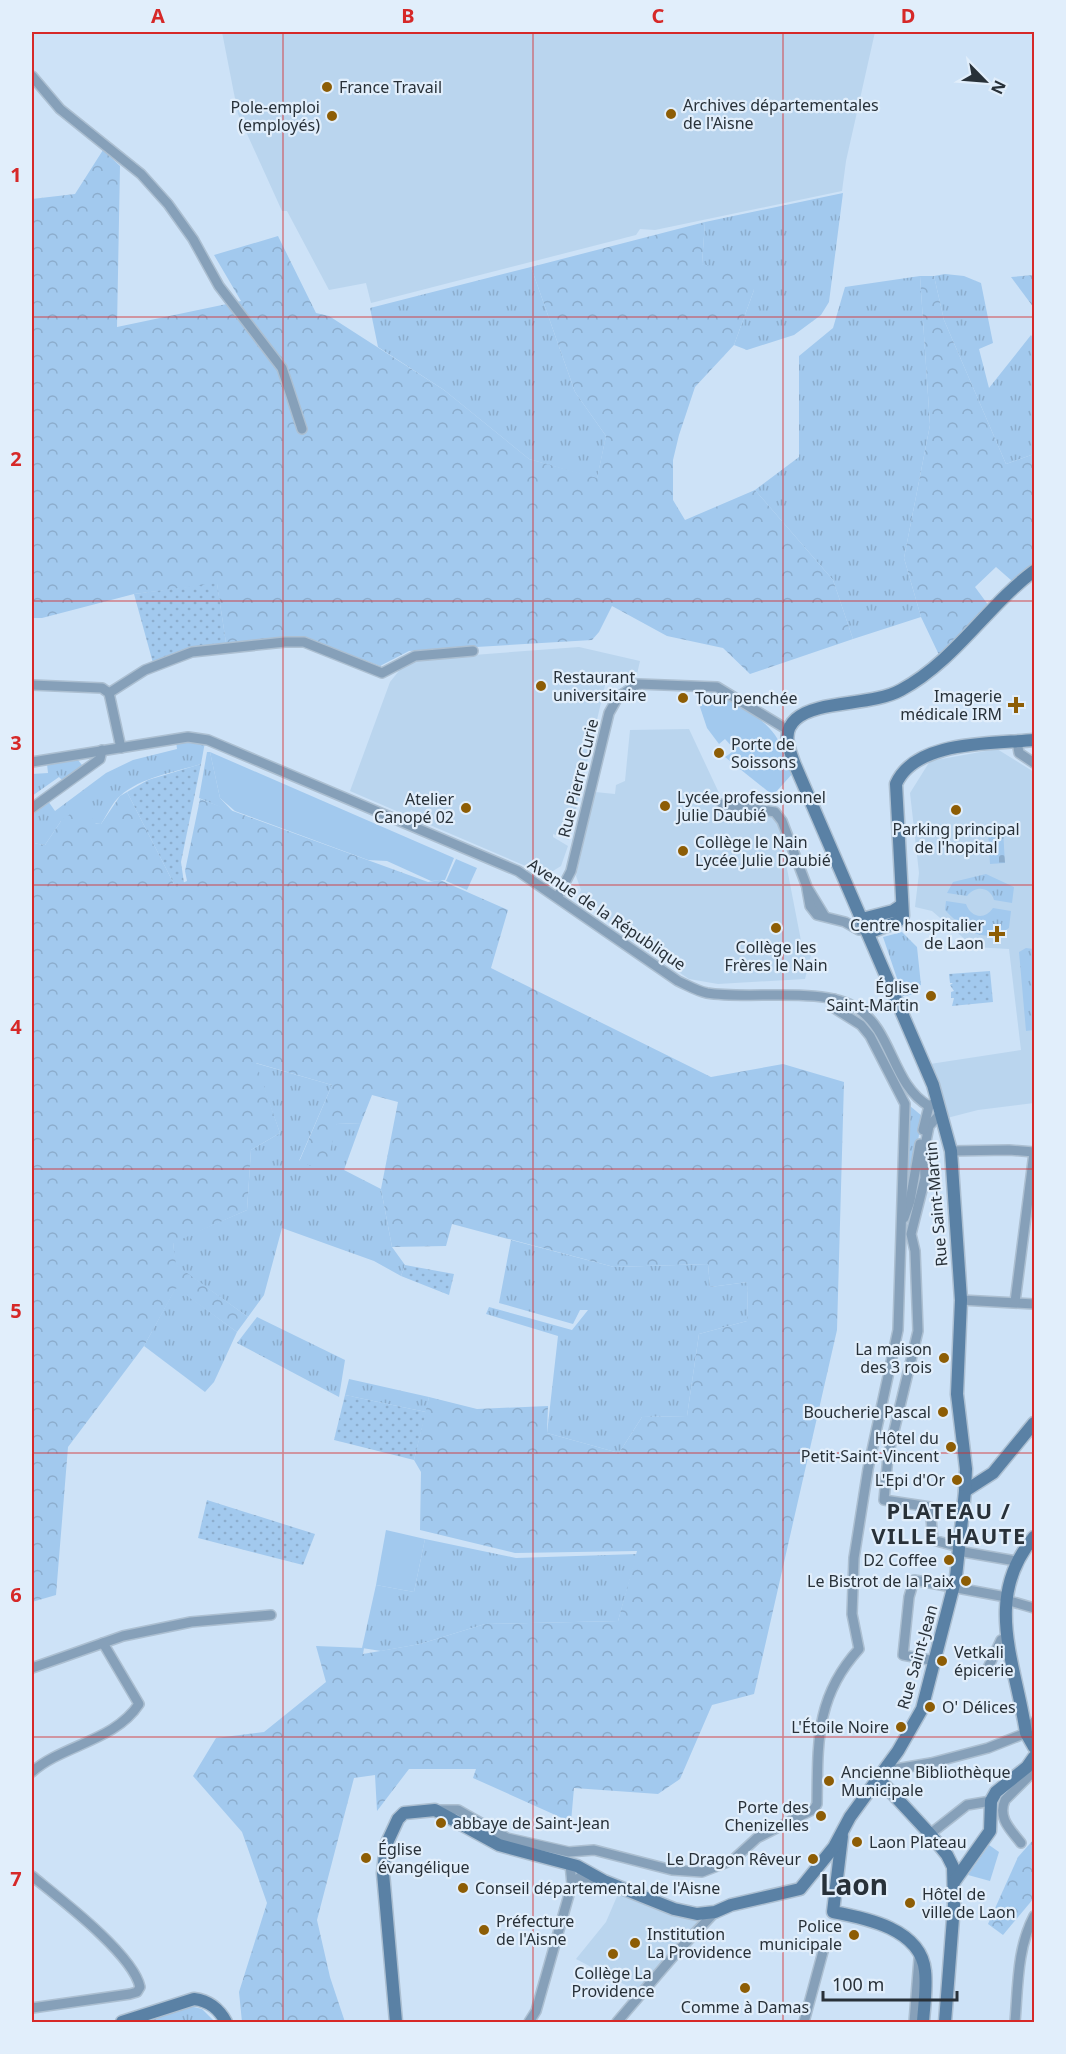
<svg xmlns="http://www.w3.org/2000/svg" width="1066" height="2054" font-family="'Noto Sans',sans-serif">
<defs>
<pattern id="grass-tufts" width="24" height="20" patternUnits="userSpaceOnUse" patternTransform="scale(1.5)"><rect width="24" height="20" fill="#a2c9ee"/><path d="M3 7l-1-3M5 7V3M7 7l1-3M15 17l-1-3M17 17v-4M19 17l1-3" fill="none" stroke="#8cadcd"/></pattern>
<pattern id="forest-crowns" width="20" height="18" patternUnits="userSpaceOnUse" patternTransform="scale(1.5)"><rect width="20" height="18" fill="#a2c9ee"/><path d="M2 6a3 3 0 1 1 6 0M12 15a3 3 0 1 1 6 0" fill="none" stroke="#8cadcd"/></pattern>
<pattern id="cemetery-stones" width="16" height="16" patternUnits="userSpaceOnUse" patternTransform="scale(1.5)"><rect width="16" height="16" fill="#a2c9ee"/><path d="M2 7V4a2 2 0 0 1 4 0v3zM10 15v-3a2 2 0 0 1 4 0v3z" fill="#8cadcd"/></pattern>
<pattern id="garden-dots" width="8" height="8" patternUnits="userSpaceOnUse" patternTransform="scale(1.5)"><rect width="8" height="8" fill="#a2c9ee"/><path d="M2 2h.1M6 6h.1" fill="none" stroke="#8cadcd" stroke-width="1.8" stroke-linecap="round"/></pattern>
</defs>
<rect width="100%" height="100%" fill="#cde2f7"/>
<g fill="#bad5ee">
<path d="M 222,32 L 875,32 L 846,161 L 842,191 L 655,230 L 640,229 L 636,235 L 371,303 L 366,283 L 329,290 L 287,211 L 282,211 L 238,114 Z"/>
<path d="M 579,647 L 640,661 L 635,683 L 607,677 L 569,840 L 553,834 L 553,837 L 568,846 L 561,866 L 553,871 L 535,870 L 416,819 L 418,814 L 411,810 L 408,816 L 350,791 L 390,682 L 402,667 L 420,659 Z"/>
<path d="M 689,729 L 719,793 L 713,793 L 717,806 L 771,815 L 778,822 L 803,951 L 812,951 L 805,979 L 718,984 L 689,979 L 611,926 L 597,905 L 577,899 L 581,890 L 576,876 L 595,792 L 615,794 L 616,785 L 625,781 L 630,730 Z"/>
<path d="M 997,749 L 1034,772 L 1034,1103 L 978,1110 L 947,1118 L 930,1064 L 1021,1050 L 1009,949 L 974,947 L 932,911 L 915,907 L 919,873 L 910,793 L 930,761 Z"/>
<path d="M 618,1894 L 698,1922 L 698,1926 L 683,1938 L 639,1992 L 576,1959 L 606,1922 Z"/>
</g>
<g fill="url(#grass-tufts)">
<path d="M 843,193 L 829,302 L 821,315 L 794,335 L 747,350 L 734,345 L 754,290 L 702,264 L 705,222 Z"/>
<path d="M 531,267 L 575,392 L 606,436 L 597,479 L 529,459 L 444,390 L 378,347 L 370,308 Z"/>
<path d="M 945,274 L 964,276 L 981,283 L 993,343 L 979,349 L 989,388 L 1031,335 L 1034,340 L 1034,454 L 1006,464 L 944,320 L 934,276 Z"/>
<path d="M 920,276 L 930,425 L 904,558 L 921,617 L 853,639 L 833,580 L 755,490 L 799,457 L 799,356 L 833,328 L 845,287 Z"/>
<path d="M 176,741 L 205,742 L 201,764 C 175,772 141,777 120,796 C 112,803 107,815 101,824 L 61,821 L 45,845 L 32,843 L 32,813 L 48,801 L 55,811 L 106,773 L 133,760 L 177,749 Z"/>
<path d="M 207,752 L 210,752 L 220,798 L 234,813 L 199,798 Z"/>
<path d="M 78,760 L 82,765 L 63,781 L 59,777 L 32,796 L 32,774 L 48,773 L 47,764 Z"/>
<path d="M 986,874 L 1014,887 L 1012,903 L 994,900 C 990,887 976,885 967,896 L 947,893 L 953,882 Z"/>
<path d="M 946,901 L 966,904 C 971,918 985,920 993,908 L 1011,911 L 1009,928 C 984,946 963,929 945,910 Z"/>
<path d="M 902,932 L 917,947 L 921,985 L 915,986 L 916,994 L 903,996 L 883,937 Z"/>
<path d="M 1026,948 L 1034,949 L 1034,1030 L 1026,1031 L 1019,952 Z"/>
<path d="M 255,1063 L 332,1085 L 299,1161 L 337,1124 L 361,1123 L 344,1170 L 381,1189 L 392,1247 L 405,1265 L 401,1276 L 374,1261 L 282,1228 L 264,1295 L 248,1317 L 175,1265 L 173,1242 L 247,1210 L 251,1150 L 280,1133 Z"/>
<path d="M 910,1106 L 922,1116 L 908,1203 L 905,1203 L 908,1107 Z"/>
<path d="M 511,1240 L 614,1267 L 708,1264 L 710,1287 L 748,1282 L 747,1321 L 699,1334 L 687,1416 L 642,1417 L 619,1453 L 547,1433 L 558,1336 L 486,1314 L 489,1307 L 572,1330 L 588,1310 L 580,1310 L 573,1324 L 499,1303 Z"/>
<path d="M 176,1287 L 237,1332 L 214,1382 L 205,1392 L 144,1346 Z"/>
<path d="M 257,1317 L 345,1360 L 339,1397 L 237,1343 Z"/>
<path d="M 349,1379 L 429,1397 L 426,1412 L 345,1395 Z"/>
<path d="M 425,1539 L 516,1558 L 637,1554 L 618,1621 L 485,1624 L 420,1644 L 381,1651 L 362,1648 L 376,1585 L 414,1592 Z"/>
<path d="M 190,2006 L 202,2009 L 215,2022 L 143,2022 Z"/>
</g>
<g fill="url(#forest-crowns)">
<path d="M 103,150 L 120,166 L 117,327 L 241,301 L 214,255 L 278,236 L 316,313 L 329,316 L 444,390 L 529,459 L 597,478 L 606,436 L 575,392 L 531,267 L 705,222 L 702,264 L 745,273 L 754,290 L 734,345 L 695,387 L 679,435 L 673,460 L 673,500 L 685,520 L 755,490 L 833,580 L 853,639 L 750,674 L 723,648 L 667,636 L 612,606 L 599,632 L 592,640 L 409,651 L 380,666 L 304,637 L 226,643 L 217,584 L 134,594 L 42,618 L 32,618 L 32,199 L 75,194 Z"/>
<path d="M 1034,275 L 1034,308 L 1011,277 Z"/>
<path d="M 920,276 L 934,276 L 944,320 L 1006,464 L 1034,454 L 1034,562 L 1012,581 L 996,567 L 975,587 L 989,606 L 940,657 L 921,617 L 904,558 L 930,425 Z"/>
<path d="M 127,792 L 175,886 L 187,881 L 185,871 L 200,799 L 428,882 L 440,880 L 508,910 L 491,968 L 711,1077 L 783,1064 L 844,1082 L 837,1330 L 754,1694 L 712,1705 L 680,1779 L 658,1794 L 574,1788 L 571,1822 L 473,1778 L 476,1769 L 409,1769 L 377,1811 L 375,1775 L 354,1778 L 317,1920 L 330,1977 L 345,2022 L 242,2022 L 239,1992 L 267,1903 L 242,1832 L 193,1776 L 216,1738 L 264,1732 L 326,1682 L 316,1646 L 364,1648 L 363,1654 L 420,1644 L 485,1624 L 618,1621 L 637,1551 L 515,1553 L 420,1530 L 421,1472 L 414,1460 L 429,1397 L 477,1409 L 548,1406 L 547,1433 L 619,1453 L 642,1417 L 687,1416 L 699,1334 L 747,1321 L 748,1282 L 710,1287 L 708,1264 L 614,1267 L 452,1224 L 446,1246 L 392,1247 L 381,1189 L 398,1102 L 372,1095 L 361,1123 L 337,1124 L 325,1170 L 299,1162 L 332,1085 L 256,1063 L 280,1133 L 251,1150 L 247,1210 L 173,1243 L 176,1265 L 248,1317 L 237,1332 L 176,1288 L 144,1346 L 68,1447 L 56,1595 L 32,1602 L 32,843 L 45,845 L 61,821 L 82,805 L 96,824 L 101,824 L 120,796 Z"/>
<path d="M 1034,1839 L 1034,1898 L 1003,1935 L 988,1924 L 1018,1857 Z"/>
</g>
<path fill="url(#cemetery-stones)" d="M 1003,830 L 1005,863 L 990,864 L 988,831 Z"/>
<g fill="#a2c9ee">
<path d="M 704,692 C 726,696 761,715 775,735 C 783,746 788,760 793,773 L 775,793 L 770,793 L 725,757 L 735,750 L 725,739 L 719,744 L 707,728 L 696,695 Z"/>
<path d="M 210,752 L 454,858 L 445,880 L 431,881 L 387,861 L 368,860 L 235,811 L 220,798 Z"/>
<path d="M 456,859 L 477,868 L 467,890 L 446,881 Z"/>
<path d="M 386,1530 L 425,1539 L 414,1592 L 376,1585 Z"/>
<path d="M 989,1845 L 999,1852 L 990,1881 L 968,1875 Z"/>
</g>
<g fill="url(#garden-dots)">
<path d="M 217,583 L 226,643 L 190,647 L 153,663 L 134,594 Z"/>
<path d="M 201,764 L 181,862 L 184,883 L 175,886 L 127,792 L 148,780 Z"/>
<path d="M 990,971 L 993,1002 L 952,1006 L 954,998 L 951,998 L 951,992 L 954,991 L 950,985 L 953,983 L 950,983 L 949,974 Z"/>
<path d="M 405,1265 L 454,1274 L 449,1295 L 401,1276 Z"/>
<path d="M 345,1395 L 426,1412 L 414,1460 L 334,1440 Z"/>
<path d="M 207,1500 L 315,1534 L 303,1565 L 198,1538 Z"/>
</g>
<g fill="none" stroke-linecap="round" stroke-linejoin="round">
<g stroke="#acbfd1" stroke-width="12">
<g id="street">
<path d="M 32,76 L 60,109 L 141,174 L 168,204 L 193,239 L 219,286 L 282,368 L 302,429"/>
<path d="M 32,685 L 102,688 L 109,693 L 121,748"/>
<path d="M 109,693 L 145,670 L 192,652 L 285,642 L 304,642 L 382,673 L 415,656 L 473,651"/>
<path d="M 1017,741 L 1019,753 L 1034,763"/>
<path d="M 32,762 L 188,737 L 208,740 L 518,871 L 678,981 C 687,985 697,991 707,993 C 749,1000 822,986 857,1008 C 893,1031 892,1085 929,1106 L 938,1101"/>
<path d="M 722,804 L 775,812 L 782,821 L 807,887 L 824,915"/>
<path d="M 32,808 L 100,759 L 102,750"/>
<path d="M 807,889 L 810,906 L 817,915 L 845,922 L 859,930 L 867,930"/>
<path d="M 558,896 L 571,871 L 609,713 L 618,697 L 638,684 L 717,687 L 788,730"/>
<path d="M 941,1113 L 929,1126 L 924,1151 L 925,1178 L 911,1234 L 915,1251 L 918,1331 L 888,1456 L 884,1500 L 930,1507 L 933,1540 L 959,1547"/>
<path d="M 923,1130 L 929,1106"/>
<path d="M 951,1151 L 1009,1150 L 1034,1152"/>
<path d="M 904,1218 L 910,1201 L 920,1144"/>
<path d="M 961,1300 L 1034,1304"/>
<path d="M 1015,1302 L 1034,1153"/>
<path d="M 958,1551 L 1016,1561"/>
<path d="M 1006,1600 L 1034,1608"/>
<path d="M 935,1661 L 903,1655 L 909,1597 L 914,1580 L 1006,1597"/>
<path d="M 32,1668 L 123,1636 L 191,1622 L 271,1615"/>
<path d="M 987,1670 L 1001,1640 L 1006,1638"/>
<path d="M 884,1771 L 931,1763 L 988,1748 L 1026,1733 L 1034,1722"/>
<path d="M 32,1772 C 62,1745 115,1741 139,1704 L 103,1643"/>
<path d="M 435,1810 L 458,1810 L 507,1838 L 569,1852 L 594,1850 L 672,1870 L 702,1872 L 733,1860 L 757,1838 L 814,1809 L 817,1804 C 818,1743 815,1697 859,1649 L 852,1614 L 854,1558 L 868,1469 L 898,1330 L 905,1104 L 870,1036 L 861,1025 L 834,1008 L 834,999"/>
<path d="M 930,1834 L 967,1805 L 991,1801"/>
<path d="M 1021,1843 C 1011,1830 997,1818 1005,1800 L 1034,1771"/>
<path d="M 32,1876 C 59,1898 133,1954 140,1987 L 137,1992 L 130,1994 L 32,2008"/>
<path d="M 572,1884 L 580,1877 L 597,1879"/>
<path d="M 529,2022 L 536,2011 L 572,1884 L 570,1864"/>
<path d="M 617,2022 L 677,1952 L 715,1912"/>
<path d="M 804,2022 L 824,1948"/>
<path d="M 914,2022 L 919,1959"/>
<path d="M 1015,2022 C 1018,1986 1017,1948 1034,1916"/>
</g>
</g>
<g stroke="#acbfd1" stroke-width="15">
<g id="secondary">
<path d="M 862,919 L 893,911 L 902,905"/>
<path d="M 868,933 L 897,922 L 903,916 L 896,784 C 915,740 993,744 1034,740"/>
<path d="M 965,1491 L 993,1473 L 1034,1423"/>
<path d="M 1034,1537 C 982,1598 1016,1664 1026,1733 L 1034,1747"/>
<path d="M 878,1778 L 930,1834 L 947,1855 L 953,1867 L 954,1905 L 945,2022"/>
<path d="M 842,1836 L 833,1912 C 866,1918 921,1929 925,1971 C 927,1987 924,2006 923,2022"/>
<path d="M 954,1882 L 990,1831 L 991,1801 L 996,1792 L 1027,1767 L 1034,1757"/>
<path d="M 122,2022 L 194,1999 C 210,2001 219,2009 226,2022"/>
<path d="M 396,2022 L 383,1873 L 386,1845 L 398,1819 L 404,1813 L 435,1810 L 499,1845 L 577,1866 L 604,1881 L 674,1909 L 697,1914 L 715,1912 L 731,1905 L 800,1889 L 834,1847 L 850,1817 L 898,1751 L 922,1709 L 956,1577 L 965,1491 L 966,1469 L 957,1394 L 961,1300 L 951,1151 L 933,1085 L 795,765 C 789,749 781,732 796,719 C 817,700 872,706 901,690 C 955,661 987,606 1034,571"/>
</g>
</g>
<use href="#street" stroke="#86a0b9" stroke-width="9"/>
<use href="#secondary" stroke="#5a81a5" stroke-width="12"/>
</g>
<path fill="none" stroke="#d62828" stroke-width="1.5" stroke-opacity="0.55" d="M 283,32 L 283,2022M 533,32 L 533,2022M 783,32 L 783,2022M 32,317 L 1034,317M 32,601 L 1034,601M 32,885 L 1034,885M 32,1169 L 1034,1169M 32,1453 L 1034,1453M 32,1737 L 1034,1737"/>
<g fill="#8d5d05" stroke="#e1eefb" stroke-width="2">
<circle cx="327" cy="87" r="6"/>
<circle cx="671" cy="114" r="6"/>
<circle cx="332" cy="116" r="6"/>
<circle cx="541" cy="686" r="6"/>
<circle cx="683" cy="698" r="6"/>
<path d="M1013 696h6v6h6v6h-6v6h-6v-6h-6v-6h6z"/>
<circle cx="719" cy="753" r="6"/>
<circle cx="665" cy="806" r="6"/>
<circle cx="466" cy="808" r="6"/>
<circle cx="956" cy="810" r="6"/>
<circle cx="683" cy="851" r="6"/>
<circle cx="776" cy="928" r="6"/>
<path d="M994 925h6v6h6v6h-6v6h-6v-6h-6v-6h6z"/>
<circle cx="931" cy="996" r="6"/>
<circle cx="944" cy="1358" r="6"/>
<circle cx="943" cy="1412" r="6"/>
<circle cx="951" cy="1447" r="6"/>
<circle cx="957" cy="1480" r="6"/>
<circle cx="949" cy="1560" r="6"/>
<circle cx="966" cy="1581" r="6"/>
<circle cx="942" cy="1661" r="6"/>
<circle cx="930" cy="1707" r="6"/>
<circle cx="901" cy="1727" r="6"/>
<circle cx="829" cy="1781" r="6"/>
<circle cx="821" cy="1816" r="6"/>
<circle cx="441" cy="1823" r="6"/>
<circle cx="857" cy="1842" r="6"/>
<circle cx="366" cy="1858" r="6"/>
<circle cx="813" cy="1859" r="6"/>
<circle cx="463" cy="1888" r="6"/>
<circle cx="910" cy="1903" r="6"/>
<circle cx="484" cy="1930" r="6"/>
<circle cx="854" cy="1935" r="6"/>
<circle cx="635" cy="1943" r="6"/>
<circle cx="613" cy="1954" r="6"/>
<circle cx="745" cy="1988" r="6"/>
</g>
<g text-anchor="middle" stroke-width="4.5" stroke-linejoin="round" paint-order="stroke">
<g font-size="16" fill="#283139" stroke="#e1eefb" text-anchor="start">
<text x="339" y="93">France Travail</text>
<text x="683" y="111">Archives départementales<tspan x="683" dy="18">de l'Aisne</tspan></text>
<text x="320" y="113" text-anchor="end">Pole-emploi<tspan x="320" dy="18">(employés)</tspan></text>
<text x="553" y="683">Restaurant<tspan x="553" dy="18">universitaire</tspan></text>
<text x="1002" y="702" text-anchor="end">Imagerie<tspan x="1002" dy="18">médicale IRM</tspan></text>
<text x="695" y="704">Tour penchée</text>
<text x="731" y="750">Porte de<tspan x="731" dy="18">Soissons</tspan></text>
<text x="677" y="803">Lycée professionnel<tspan x="677" dy="18">Julie Daubié</tspan></text>
<text x="454" y="805" text-anchor="end">Atelier<tspan x="454" dy="18">Canopé 02</tspan></text>
<text x="956" y="835" text-anchor="middle">Parking principal<tspan x="956" dy="18">de l'hopital</tspan></text>
<text x="695" y="848">Collège le Nain<tspan x="695" dy="18">Lycée Julie Daubié</tspan></text>
<text x="984" y="931" text-anchor="end">Centre hospitalier<tspan x="984" dy="18">de Laon</tspan></text>
<text x="776" y="953" text-anchor="middle">Collège les<tspan x="776" dy="18">Frères le Nain</tspan></text>
<text x="919" y="993" text-anchor="end">Église<tspan x="919" dy="18">Saint-Martin</tspan></text>
<text x="932" y="1355" text-anchor="end">La maison<tspan x="932" dy="18">des 3 rois</tspan></text>
<text x="931" y="1418" text-anchor="end">Boucherie Pascal</text>
<text x="939" y="1444" text-anchor="end">Hôtel du<tspan x="939" dy="18">Petit-Saint-Vincent</tspan></text>
<text x="945" y="1486" text-anchor="end">L'Epi d'Or</text>
<text x="937" y="1566" text-anchor="end">D2 Coffee</text>
<text x="954" y="1587" text-anchor="end">Le Bistrot de la Paix</text>
<text x="954" y="1658">Vetkali<tspan x="954" dy="18">épicerie</tspan></text>
<text x="942" y="1713">O' Délices</text>
<text x="889" y="1733" text-anchor="end">L'Étoile Noire</text>
<text x="841" y="1778">Ancienne Bibliothèque<tspan x="841" dy="18">Municipale</tspan></text>
<text x="809" y="1813" text-anchor="end">Porte des<tspan x="809" dy="18">Chenizelles</tspan></text>
<text x="453" y="1829">abbaye de Saint-Jean</text>
<text x="869" y="1848">Laon Plateau</text>
<text x="378" y="1855">Église<tspan x="378" dy="18">évangélique</tspan></text>
<text x="801" y="1865" text-anchor="end">Le Dragon Rêveur</text>
<text x="475" y="1894">Conseil départemental de l'Aisne</text>
<text x="922" y="1900">Hôtel de<tspan x="922" dy="18">ville de Laon</tspan></text>
<text x="496" y="1927">Préfecture<tspan x="496" dy="18">de l'Aisne</tspan></text>
<text x="842" y="1932" text-anchor="end">Police<tspan x="842" dy="18">municipale</tspan></text>
<text x="647" y="1940">Institution<tspan x="647" dy="18">La Providence</tspan></text>
<text x="613" y="1979" text-anchor="middle">Collège La<tspan x="613" dy="18">Providence</tspan></text>
<text x="745" y="2013" text-anchor="middle">Comme à Damas</text>
</g>
<g font-size="16" fill="#283139" stroke="#e1eefb">
<text transform="translate(578 778) rotate(-76)" y="6">Rue Pierre Curie</text>
<text transform="translate(607 914) rotate(34)" y="6">Avenue de la République</text>
<text transform="translate(936 1204) rotate(-95)" y="6">Rue Saint-Martin</text>
<text transform="translate(917 1657) rotate(-74)" y="6">Rue Saint-Jean</text>
</g>
<g font-size="22" font-weight="bold" letter-spacing="1.5" fill="#283139" stroke="#e1eefb">
<text x="949" y="1519">PLATEAU /<tspan x="949" dy="25">VILLE HAUTE</tspan></text>
</g>
<g font-size="28" font-weight="bold" fill="#283139" stroke="#e1eefb">
<text x="854" y="1895">Laon</text>
</g>
</g>
<rect width="1066" height="2054" fill="none" stroke="#e1eefb" stroke-width="66"/>
<g transform="translate(985 81) rotate(115)" stroke="#e1eefb" stroke-width="4.5" paint-order="stroke">
<path d="M0-4.5L10 22L0 15L-10 22Z" fill="#283139"/>
<text y="-9" font-size="16" font-weight="bold" text-anchor="middle" fill="#283139">N</text>
</g>
<path d="M823 1991v9h134v-9" fill="none" stroke="#283139" stroke-width="3"/>
<text x="832" y="1991" font-size="18" fill="#283139" stroke="#e1eefb" stroke-width="4.5" paint-order="stroke">100 m</text>
<rect x="33" y="33" width="1000" height="1988" fill="none" stroke="#d62828" stroke-width="2"/>
<g font-size="20" text-anchor="middle" font-weight="bold" fill="#d62828">
<text x="158" y="23">A</text>
<text x="408" y="23">B</text>
<text x="658" y="23">C</text>
<text x="908" y="23">D</text>
<text x="16" y="182">1</text>
<text x="16" y="466">2</text>
<text x="16" y="750">3</text>
<text x="16" y="1034">4</text>
<text x="16" y="1318">5</text>
<text x="16" y="1602">6</text>
<text x="16" y="1886">7</text>
</g>
</svg>
